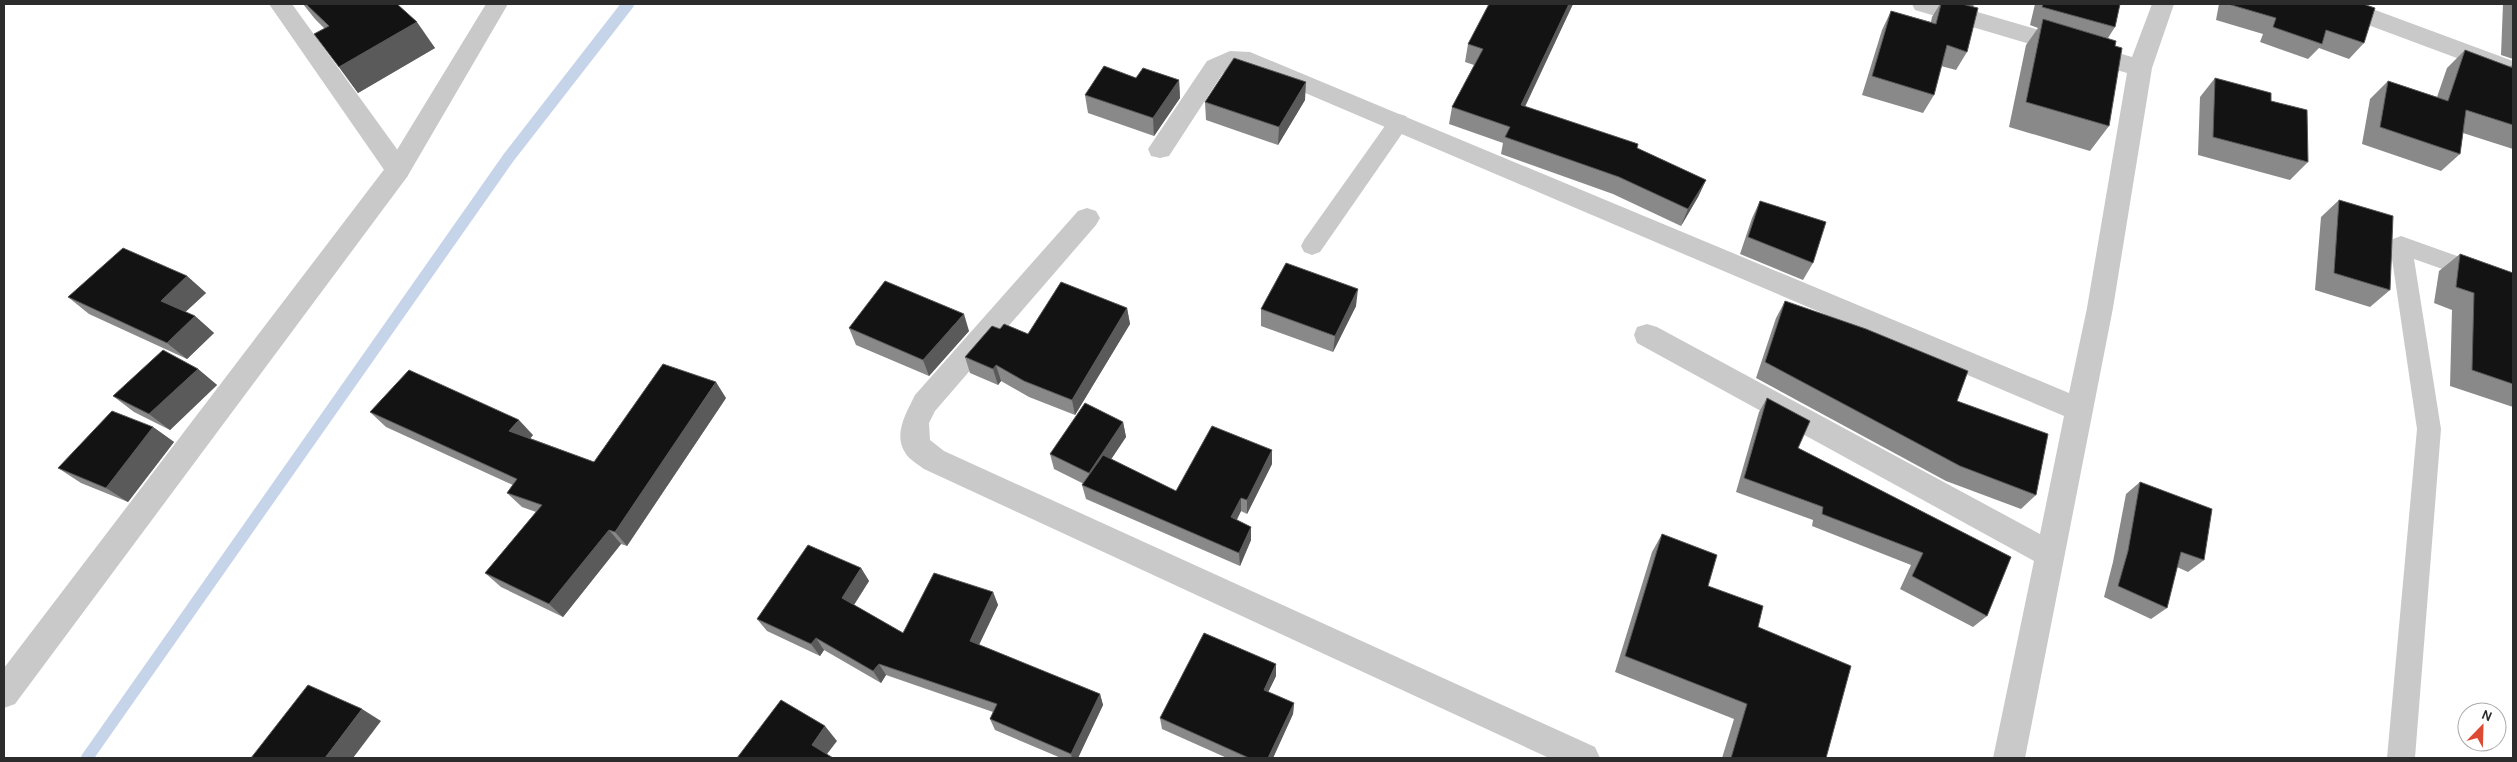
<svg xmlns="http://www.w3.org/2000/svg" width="2517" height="762" font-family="Karla,sans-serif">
<rect width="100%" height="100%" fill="#fff"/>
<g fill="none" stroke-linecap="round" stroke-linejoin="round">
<path stroke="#c6d4e9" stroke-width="12" d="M 87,758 L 509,157 L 628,4"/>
<g fill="#c9c9c9" fill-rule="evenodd">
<path d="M 1399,114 L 1406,116 L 1409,122 L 1406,128 L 1320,252 L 1312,255 L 1304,252 L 1301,246 L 1304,240 L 1392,116 Z"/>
<path d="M 2401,236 L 2513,276 L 2513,294 L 2414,259 L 2441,429 L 2415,758 L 2387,758 L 2417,429 L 2390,245 L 2393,239 Z"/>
</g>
<g fill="#c9c9c9" fill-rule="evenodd">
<path d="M 269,4 L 292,4 L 407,163 L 410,170 L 407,177 L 398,180 L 389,177 Z"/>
<path d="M 1912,4 L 1950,4 L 2132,57 L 2152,4 L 2174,4 L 2152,68 L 2113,308 L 2025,758 L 1993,758 L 2034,561 L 1637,343 L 1634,335 L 1637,327 L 1647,324 L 1657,327 L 2040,534 L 2064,416 L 1249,69 L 1235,67 L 1223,73 L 1169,156 L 1160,158 L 1151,156 L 1148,149 L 1207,61 L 1230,51 L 1250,52 L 2069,393 L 2087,308 L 2127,73 L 1915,10 Z"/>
<path d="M 2325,4 L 2359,4 L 2513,61 L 2513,79 L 2328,10 Z"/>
<path d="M 1087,208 L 1096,211 L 1100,218 L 1096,225 L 935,411 L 929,423 L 930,440 L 944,451 L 1595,747 L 1600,758 L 1549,758 L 924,469 C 918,464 910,460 906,454 C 892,435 907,412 915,395 L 1078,211 Z"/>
</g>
<path fill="#c9c9c9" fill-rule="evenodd" d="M 486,4 L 508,4 L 407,177 L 15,704 L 4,708 L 4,668 L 389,163 Z"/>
</g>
<g fill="#898989">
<path d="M 303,4 L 397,4 L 435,48 L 358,93 L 339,67 L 324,28 L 315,19 Z"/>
<path d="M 1573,4 L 1525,107 L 1637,148 L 1706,180 L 1698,197 L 1681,226 L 1613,194 L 1501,154 L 1503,143 L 1449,124 L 1452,107 L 1474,65 L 1465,62 L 1468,44 Z"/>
<path d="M 1940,4 L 1974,4 L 1973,7 L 1967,52 L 1956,70 L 1941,66 L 1934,95 L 1923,113 L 1862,95 L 1882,30 L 1891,11 L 1931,22 L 1932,17 Z"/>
<path d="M 2035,4 L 2120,4 L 2115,27 L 2108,38 L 2115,46 L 2109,126 L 2090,151 L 2009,127 L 2026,45 L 2038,28 L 2030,25 Z"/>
<path d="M 2219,4 L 2363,4 L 2364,43 L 2349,59 L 2319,48 L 2308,59 L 2260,42 L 2263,34 L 2216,20 Z"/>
<path d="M 2503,4 L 2513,4 L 2513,59 L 2501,55 Z"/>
<path d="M 2465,50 L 2510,67 L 2513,64 L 2513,149 L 2463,133 L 2460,154 L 2441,171 L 2362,144 L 2370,99 L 2388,81 L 2437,97 L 2447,68 Z"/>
<path d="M 1136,78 L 1179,80 L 1180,98 L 1154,136 L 1088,113 L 1085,95 Z"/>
<path d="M 2215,78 L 2308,162 L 2290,180 L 2198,155 L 2200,97 Z"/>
<path d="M 1305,100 L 1278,145 L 1206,120 L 1205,102 Z"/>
<path d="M 2339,200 L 2390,290 L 2370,307 L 2315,290 L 2321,217 Z"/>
<path d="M 1760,201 L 1813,263 L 1803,280 L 1740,254 L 1752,218 Z"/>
<path d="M 2460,254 L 2513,273 L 2513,407 L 2450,386 L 2452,310 L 2434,303 L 2439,271 Z"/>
<path d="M 187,276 L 206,293 L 185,312 L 195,316 L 214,333 L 187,359 L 89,314 L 68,297 Z"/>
<path d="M 1785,301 L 1957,401 L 2036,495 L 2021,509 L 1946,481 L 1756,378 L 1776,318 Z"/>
<path d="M 1356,306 L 1333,352 L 1261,326 L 1261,309 Z"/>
<path d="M 1127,308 L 1130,324 L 1075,415 L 1029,397 L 1001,381 L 998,385 L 970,373 L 965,357 L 1000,329 L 1028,334 Z"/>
<path d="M 849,328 L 969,331 L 929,376 L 856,345 Z"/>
<path d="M 198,369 L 217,385 L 170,430 L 134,412 L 113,396 Z"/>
<path d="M 726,398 L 627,546 L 621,544 L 563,617 L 501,587 L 485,573 L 536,512 L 522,507 L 507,493 L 513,485 L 386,427 L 370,412 L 533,435 L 530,438 L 594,462 Z"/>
<path d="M 1767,398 L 1798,448 L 2011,557 L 1987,616 L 1973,627 L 1900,589 L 1911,565 L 1812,526 L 1813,520 L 1736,492 L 1759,412 Z"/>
<path d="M 1123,422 L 1126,437 L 1111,459 L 1176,491 L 1272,464 L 1247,514 L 1241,511 L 1237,520 L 1251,527 L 1251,540 L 1240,566 L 1086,499 L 1082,485 L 1084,484 L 1054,469 L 1050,454 Z"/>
<path d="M 153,427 L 174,442 L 128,502 L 81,483 L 58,468 Z"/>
<path d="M 2140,482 L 2204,560 L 2188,572 L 2177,567 L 2167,608 L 2151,619 L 2104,597 L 2113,562 L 2126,494 Z"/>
<path d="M 1662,534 L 1708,586 L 1758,627 L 1826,758 L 1722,758 L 1734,719 L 1615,672 L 1652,552 Z"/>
<path d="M 861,568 L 869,581 L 854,605 L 903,633 L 993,592 L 998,605 L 979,645 L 1100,694 L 1103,705 L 1078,758 L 1061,758 L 995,730 L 990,719 L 993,712 L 886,675 L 881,683 L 824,650 L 820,656 L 767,631 L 757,619 Z"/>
<path d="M 1276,676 L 1268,692 L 1294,703 L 1293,714 L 1273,758 L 1227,758 L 1162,729 L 1160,718 Z"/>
</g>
<g fill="#5a5a5a">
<path d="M 1569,4 L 1573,4 L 1517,123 L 1521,105 Z"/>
<path d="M 417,22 L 435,48 L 358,93 L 339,67 Z"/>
<path d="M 1179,80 L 1180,98 L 1154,136 L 1153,118 Z"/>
<path d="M 1306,82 L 1305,100 L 1278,145 L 1279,127 Z"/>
<path d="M 1706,180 L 1698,197 L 1681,226 L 1688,209 Z"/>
<path d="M 187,276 L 206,293 L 180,317 L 161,301 Z"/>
<path d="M 1358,289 L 1356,306 L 1333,352 L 1335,336 Z"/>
<path d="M 1127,308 L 1130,324 L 1075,415 L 1072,400 Z"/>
<path d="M 964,314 L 969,331 L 929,376 L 923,360 Z"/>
<path d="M 195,316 L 214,333 L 187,359 L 167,343 Z"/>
<path d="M 996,365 L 1001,381 L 998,385 L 993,369 Z"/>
<path d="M 198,369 L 217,385 L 170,430 L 149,414 Z"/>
<path d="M 716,382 L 726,398 L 627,546 L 615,532 Z"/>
<path d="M 519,420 L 533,435 L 524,446 L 509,431 Z"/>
<path d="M 1123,422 L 1126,437 L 1092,488 L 1089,473 Z"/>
<path d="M 153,427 L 174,442 L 128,502 L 106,488 Z"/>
<path d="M 1272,450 L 1272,464 L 1247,514 L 1247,500 Z"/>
<path d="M 1241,498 L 1241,511 L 1231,530 L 1231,517 Z"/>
<path d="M 1251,527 L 1251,540 L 1240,566 L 1239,553 Z"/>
<path d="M 609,530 L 621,544 L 563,617 L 549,604 Z"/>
<path d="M 861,568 L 869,581 L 850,611 L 842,598 Z"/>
<path d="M 993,592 L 998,605 L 975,653 L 970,641 Z"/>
<path d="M 816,638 L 824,650 L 820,656 L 811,644 Z"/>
<path d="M 879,664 L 886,675 L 881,683 L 873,671 Z"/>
<path d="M 1276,664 L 1276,676 L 1264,701 L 1264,690 Z"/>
<path d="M 1100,694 L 1103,705 L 1078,758 L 1072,758 L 1071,754 Z"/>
<path d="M 1294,703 L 1293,714 L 1273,758 L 1268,758 Z"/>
<path d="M 362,709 L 381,721 L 353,758 L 325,758 Z"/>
<path d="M 825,726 L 837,741 L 824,758 L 812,745 Z"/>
</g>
<g fill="#131313" stroke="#5a5a5a">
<path d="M 306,4 L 397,4 L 417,22 L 339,67 L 314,34 L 329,26 Z"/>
<path d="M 1489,4 L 1569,4 L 1521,105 L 1638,144 L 1637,148 L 1706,180 L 1688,209 L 1619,177 L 1505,137 L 1510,127 L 1452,107 L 1483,49 L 1468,44 Z"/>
<path d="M 1941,4 L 1962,4 L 1978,8 L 1967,52 L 1947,45 L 1934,95 L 1872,76 L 1891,11 L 1936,24 Z"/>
<path d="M 2043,4 L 2120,4 L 2115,27 L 2042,7 Z"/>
<path d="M 2228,4 L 2363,4 L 2375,8 L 2364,43 L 2326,30 L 2322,44 L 2273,27 L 2276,18 Z"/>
<path d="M 2043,19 L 2116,41 L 2115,46 L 2122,48 L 2109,126 L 2026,102 Z"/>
<path d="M 2465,50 L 2513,68 L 2513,125 L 2466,110 L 2460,154 L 2380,127 L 2388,81 L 2448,101 Z"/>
<path d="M 1234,58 L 1306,82 L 1279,127 L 1205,102 Z"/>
<path d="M 1104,66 L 1136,78 L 1143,68 L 1179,80 L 1153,118 L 1085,95 Z"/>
<path d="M 2215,78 L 2271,93 L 2271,101 L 2307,110 L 2308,162 L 2213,137 Z"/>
<path d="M 2339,200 L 2393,216 L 2390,290 L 2334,273 Z"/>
<path d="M 1760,201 L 1826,222 L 1813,263 L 1748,237 Z"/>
<path d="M 123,248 L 187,276 L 161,301 L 195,316 L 167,343 L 68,297 Z"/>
<path d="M 2460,254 L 2513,273 L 2513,384 L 2472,370 L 2474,293 L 2456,287 Z"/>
<path d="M 1286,263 L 1358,289 L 1335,336 L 1261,309 Z"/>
<path d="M 885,281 L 964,314 L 923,360 L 849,328 Z"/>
<path d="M 1061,282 L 1127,308 L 1072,400 L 1024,381 L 996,365 L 993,369 L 965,357 L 992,326 L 1000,329 L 1004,324 L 1028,334 Z"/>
<path d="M 1785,301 L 1866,329 L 1968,371 L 1957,401 L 2048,434 L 2036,495 L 1960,466 L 1765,362 Z"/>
<path d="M 163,350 L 198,369 L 149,414 L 113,396 Z"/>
<path d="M 663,364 L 716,382 L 615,532 L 609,530 L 549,604 L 485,573 L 542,505 L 507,493 L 517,479 L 370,412 L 409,370 L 519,420 L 509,431 L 594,462 Z"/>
<path d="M 1767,398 L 1810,421 L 1798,448 L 2011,557 L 1987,616 L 1912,576 L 1923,553 L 1822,514 L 1823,507 L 1744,478 Z"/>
<path d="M 1085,403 L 1123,422 L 1089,473 L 1050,454 Z"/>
<path d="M 112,411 L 153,427 L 106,488 L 58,468 Z"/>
<path d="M 1212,426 L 1272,450 L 1247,500 L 1241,498 L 1231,517 L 1251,527 L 1239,553 L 1082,485 L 1103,455 L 1176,491 Z"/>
<path d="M 2140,482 L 2212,509 L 2204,560 L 2181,552 L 2167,608 L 2118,586 L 2128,551 Z"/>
<path d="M 1662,534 L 1717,555 L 1708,586 L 1763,606 L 1758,627 L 1851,666 L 1826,758 L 1731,758 L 1747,704 L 1625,656 Z"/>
<path d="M 808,545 L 861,568 L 842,598 L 903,633 L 934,573 L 993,592 L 970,641 L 1100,694 L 1071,754 L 990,719 L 997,704 L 879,664 L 873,671 L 816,638 L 811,644 L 757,619 Z"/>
<path d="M 1204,633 L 1276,664 L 1264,690 L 1294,703 L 1268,758 L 1249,758 L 1160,718 Z"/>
<path d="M 308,685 L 362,709 L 325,758 L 251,758 Z"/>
<path d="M 781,700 L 825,726 L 812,745 L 833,758 L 737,758 Z"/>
</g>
<rect width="2517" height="762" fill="none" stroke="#2c2c2c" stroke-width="10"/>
<g transform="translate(2482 727) rotate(23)"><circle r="24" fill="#ffffff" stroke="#ababab"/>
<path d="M0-4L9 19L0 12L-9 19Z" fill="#dd4a33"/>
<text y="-8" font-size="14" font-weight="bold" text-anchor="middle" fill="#2c2c2c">N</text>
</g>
</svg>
